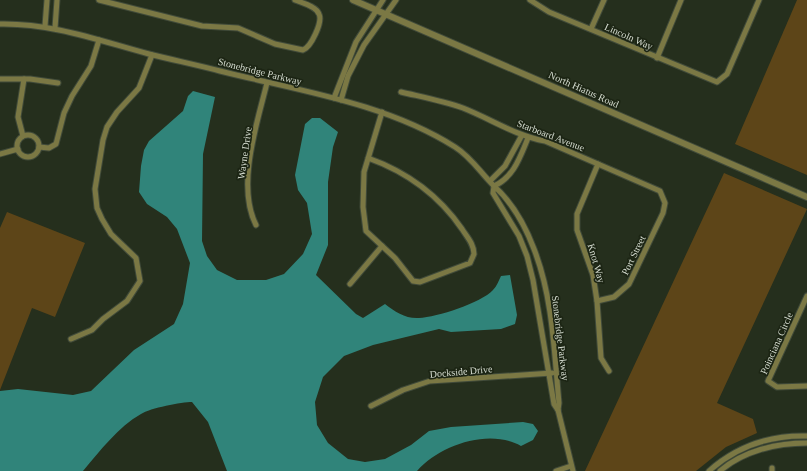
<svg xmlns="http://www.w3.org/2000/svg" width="807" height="471" font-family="'Times New Roman',serif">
<rect width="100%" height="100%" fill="#252f1d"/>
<g fill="#5d4518">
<path d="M 797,0 L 807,0 L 807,175 L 735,144 Z"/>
<path d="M 724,173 L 807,209 L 717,403 L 753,419 L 757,433 L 726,447 L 696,471 L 585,471 Z"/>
<path d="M 7,212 L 85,243 L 55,317 L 32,308 L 0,390 L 0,228 Z"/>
</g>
<path fill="#30847a" d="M 193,91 L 215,97 L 203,154 L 202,241 L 207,256 L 217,270 L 237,280 L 266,280 L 284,274 L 303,254 L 312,234 L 307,203 L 298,190 L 295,175 L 305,124 L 312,118 L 320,118 L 338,132 L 333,147 L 328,182 L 328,245 L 316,275 L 356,314 L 363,318 L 385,304 C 395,312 406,319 419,318 C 437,317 481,303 493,290 C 497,286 499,280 501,276 L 510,275 L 517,315 L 515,324 L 501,329 L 451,332 L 439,329 L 373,345 L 344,356 L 323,377 L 315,402 L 317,425 L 328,443 L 348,459 L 365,462 L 385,459 L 411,445 L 429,431 L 451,427 L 523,422 L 533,424 L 538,431 L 533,440 L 521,446 C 489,428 440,445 417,471 L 227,471 L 208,422 L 192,402 C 182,402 150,408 141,414 C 118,427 100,451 83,471 L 0,471 L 0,391 L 18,389 L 73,395 L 91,391 L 134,350 L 174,324 L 183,304 L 190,263 L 177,229 L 167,217 L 147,204 L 139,192 L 141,166 L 144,150 L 149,141 L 183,111 L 188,96 Z"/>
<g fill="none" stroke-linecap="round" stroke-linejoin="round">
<g stroke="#414b3a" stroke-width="7">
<g id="minor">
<path d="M 99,0 L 202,26 L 238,28 L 275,44 L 303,50 C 311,47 323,22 319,14 C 316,6 302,3 295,0"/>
<path d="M 530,0 L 549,12 L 717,82 L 727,74 L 759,0"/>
<path d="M 0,24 C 52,23 100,41 149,54 C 173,60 197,65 220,71 C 300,91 385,103 455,147 C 471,157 480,172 493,185 C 512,202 525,225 534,249 C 553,298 554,351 559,403 L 558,410 L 573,471"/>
<path d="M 45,26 L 47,0"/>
<path d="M 55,28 L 57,0"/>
<path d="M 591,29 L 604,0"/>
<path d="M 657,58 L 681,0"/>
<path d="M 0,79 L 30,79 L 58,83"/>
<path d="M 401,92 C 422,97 443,101 463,108 C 491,119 516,136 545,141 L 660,191 L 665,203 L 663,213 L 629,284 L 614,297 L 597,301"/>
<path d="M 334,98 L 356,42 L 383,0"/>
<path d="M 341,100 L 348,76 L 364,45 L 396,0"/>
<circle cx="28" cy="146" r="11"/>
<path d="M 23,136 L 18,117 L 24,79"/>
<path d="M 39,147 L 49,148 L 56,144 L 64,113 L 72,96 L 91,66 L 99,40"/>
<path d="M 0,154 L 18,149"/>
<path d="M 368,158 C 407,172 438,194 462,229 C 467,237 474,244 474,254 L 470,263 L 420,282 L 413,281 L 395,258 L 366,231 L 363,207 L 364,172 L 382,112"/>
<path d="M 598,164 L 577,214 L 577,230 L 593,275 L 597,301 L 601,358 L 609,371"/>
<path d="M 490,181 L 505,166 L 522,135"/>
<path d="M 494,186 L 493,193 L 519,236 L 527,256 L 533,280 L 554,404 L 558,410"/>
<path d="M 494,186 C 514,177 520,157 528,138"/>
<path d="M 256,225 C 236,186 257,123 267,83"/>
<path d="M 350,284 L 382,246"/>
<path d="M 807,296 L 768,381 L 777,387 L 807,386"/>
<path d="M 71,339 L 92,330 L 103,319 L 127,301 L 140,281 L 136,258 L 111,234 L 102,219 L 97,208 L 95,189 L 103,140 L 107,127 L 117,112 L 139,88 L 152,55"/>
<path d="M 371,406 L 403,390 L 430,381 L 552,373"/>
<path d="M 772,468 L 772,471"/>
<path d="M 556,471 L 571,466"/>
<path d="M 709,471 C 736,447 770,435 807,436"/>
<path d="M 720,471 C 743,451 776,443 807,443"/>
</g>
</g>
<g stroke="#414b3a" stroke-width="8">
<path id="tertiary" d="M 353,0 L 807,197"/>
</g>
<use href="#minor" stroke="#7b7844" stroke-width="5"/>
<use href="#tertiary" stroke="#7b7844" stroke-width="6"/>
</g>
<g text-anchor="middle" stroke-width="3.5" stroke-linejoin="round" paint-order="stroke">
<g font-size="10" fill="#d6ddd1" stroke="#1c2514">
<text transform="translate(629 36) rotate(24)" y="4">Lincoln Way</text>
<text transform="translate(260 71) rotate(14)" y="4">Stonebridge Parkway</text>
<text transform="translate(584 89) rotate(24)" y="4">North Hiatus Road</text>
<text transform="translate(551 135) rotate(21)" y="4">Starboard Avenue</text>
<text transform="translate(244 153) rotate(-82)" y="4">Wayne Drive</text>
<text transform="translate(633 255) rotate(-64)" y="4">Port Street</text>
<text transform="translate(597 263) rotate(74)" y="4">Knot Way</text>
<text transform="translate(561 338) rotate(83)" y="4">Stonebridge Parkway</text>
<text transform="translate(776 343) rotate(-66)" y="4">Poinciana Circle</text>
<text transform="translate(461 371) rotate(-5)" y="4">Dockside Drive</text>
</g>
</g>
</svg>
